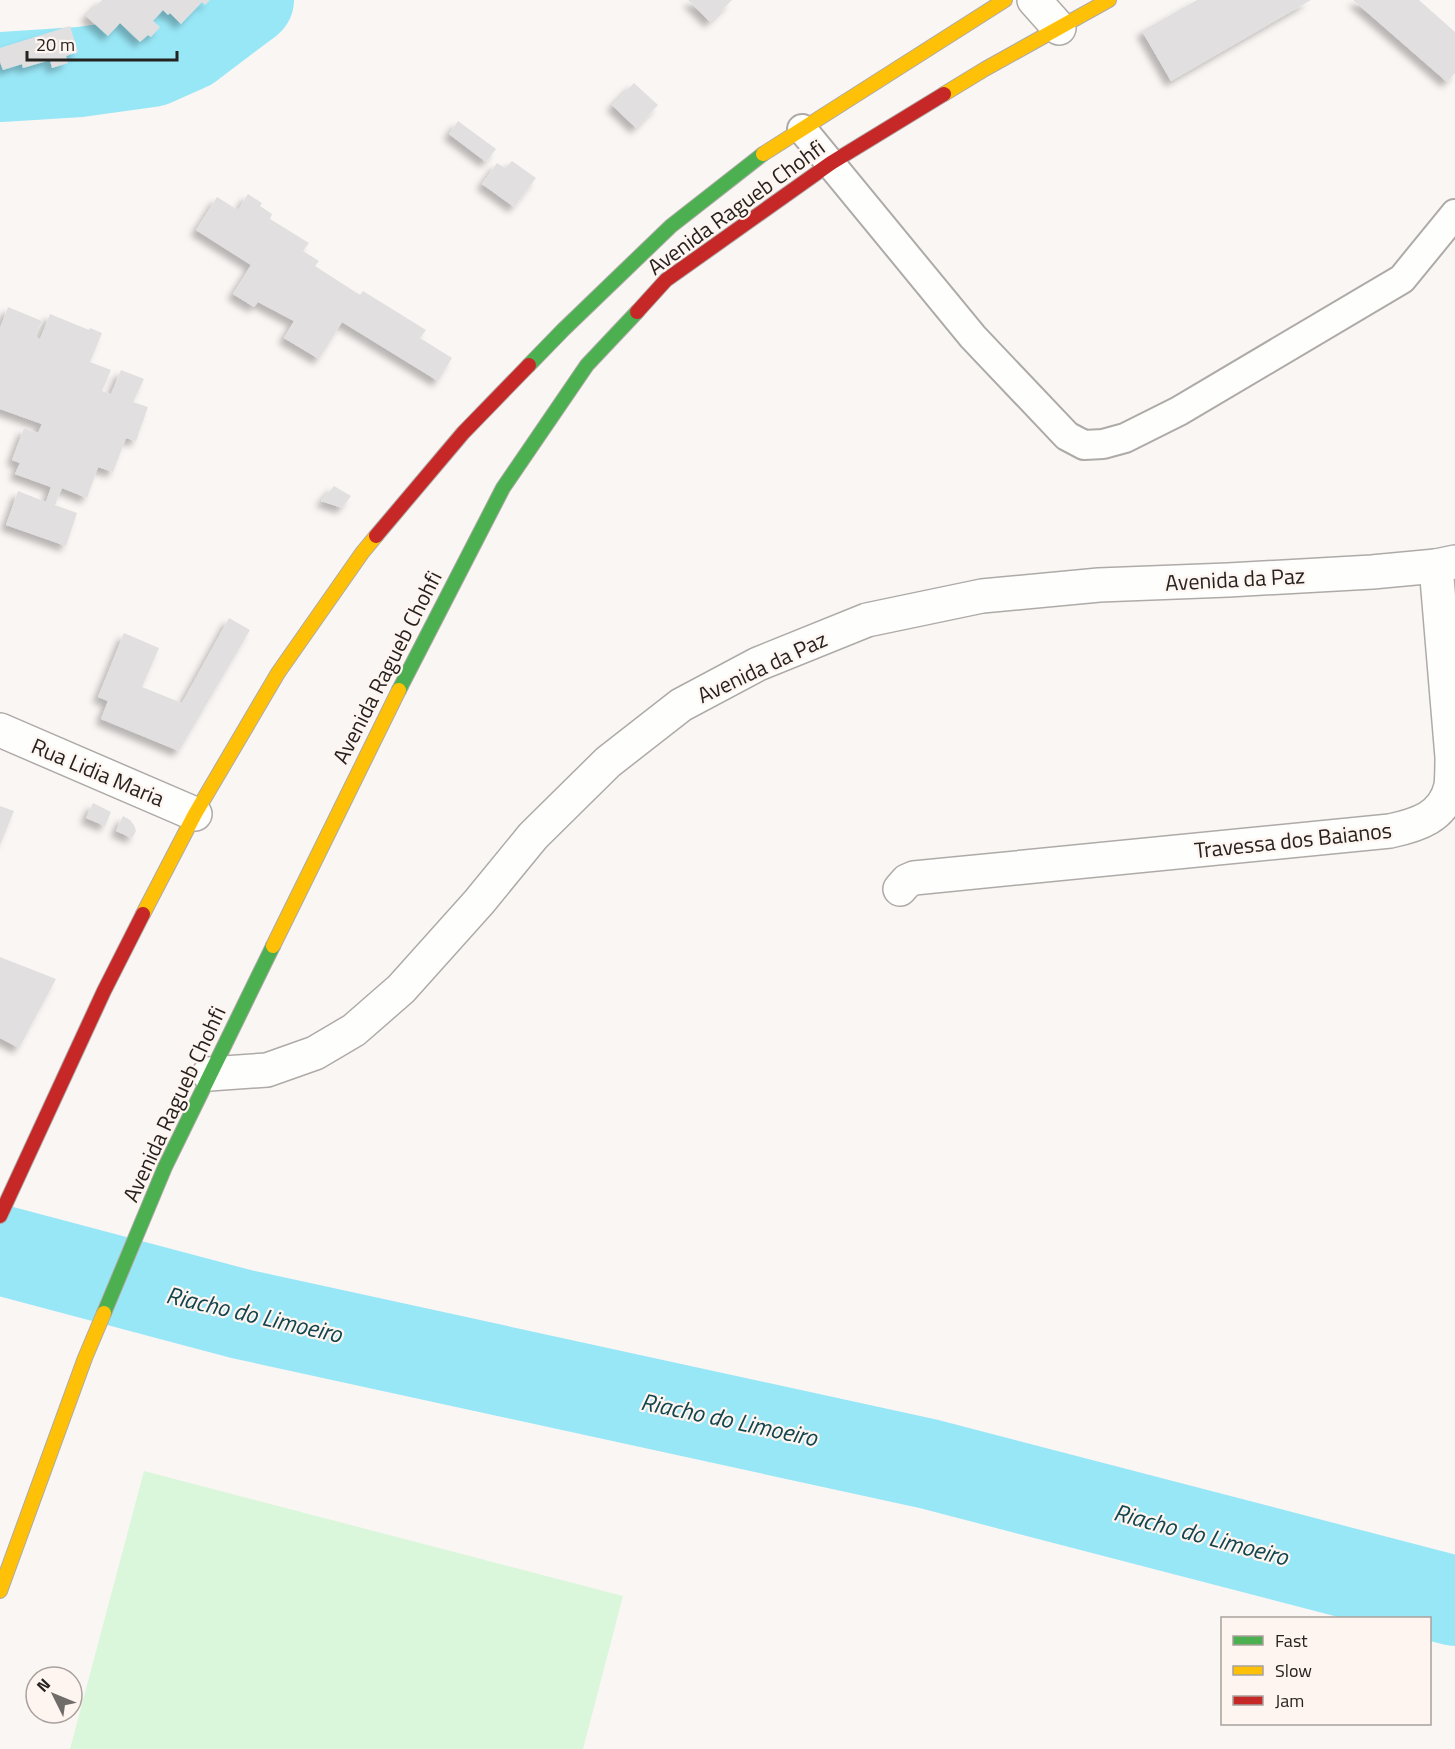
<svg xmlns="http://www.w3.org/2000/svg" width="1455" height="1749" font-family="'Titillium Web',sans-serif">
<defs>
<filter id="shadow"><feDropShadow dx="-5.5" dy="5.5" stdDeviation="3" flood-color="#0004"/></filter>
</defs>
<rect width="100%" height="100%" fill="#faf6f4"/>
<path fill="#daf7db" d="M 144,1471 L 623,1596 L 583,1749 L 70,1749 Z"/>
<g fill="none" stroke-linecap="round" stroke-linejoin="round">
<g stroke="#98e7f7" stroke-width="90">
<path d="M 0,77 L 80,72 L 152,62 L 188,46 L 249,0"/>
<path d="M 0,1250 L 241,1314 L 929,1464 L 1455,1601"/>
</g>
</g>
<g fill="#e2dfe0" filter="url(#shadow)">
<path d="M 102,0 L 210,0 L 205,5 L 202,2 L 181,24 L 170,13 L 168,15 L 163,10 L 153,21 L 160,27 L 151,37 L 148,35 L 140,42 L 120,23 L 108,36 L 86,16 Z"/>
<path d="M 688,0 L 732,0 L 710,22 Z"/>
<path d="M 1197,0 L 1311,0 L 1171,81 L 1142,31 Z"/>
<path d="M 1353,0 L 1419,0 L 1455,32 L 1455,73 L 1447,82 Z"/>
<path d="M 70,26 L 78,52 L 66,56 L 68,63 L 52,68 L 50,60 L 23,68 L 22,64 L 3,70 L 0,62 L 0,48 Z"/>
<path d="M 634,83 L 658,105 L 636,128 L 612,105 Z"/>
<path d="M 458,121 L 496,149 L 486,162 L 449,134 Z"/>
<path d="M 512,161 L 536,178 L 514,207 L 482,184 L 497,163 L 505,168 Z"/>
<path d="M 248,194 L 262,203 L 260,206 L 272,214 L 270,219 L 309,243 L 303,251 L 319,261 L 315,266 L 360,295 L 363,291 L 426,330 L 420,338 L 452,358 L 438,381 L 342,322 L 319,359 L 284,338 L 294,321 L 258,302 L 254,307 L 233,294 L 251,265 L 196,230 L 217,197 L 238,210 Z"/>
<path d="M 8,307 L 42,321 L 35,337 L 40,339 L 50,314 L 89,330 L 90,328 L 102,333 L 90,362 L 111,370 L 102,391 L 111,394 L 121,370 L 144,379 L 133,402 L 148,407 L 136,441 L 126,438 L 113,472 L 98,467 L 87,498 L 62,488 L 55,505 L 77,513 L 66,546 L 6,525 L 18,491 L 46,502 L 51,487 L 15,474 L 20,463 L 12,460 L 24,428 L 38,433 L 42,424 L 0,409 L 0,328 Z"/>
<path d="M 334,486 L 351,496 L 342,508 L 321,501 Z"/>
<path d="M 229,618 L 250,630 L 179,751 L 101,719 L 108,701 L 98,697 L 124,633 L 159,648 L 142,687 L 182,703 Z"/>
<path d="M 93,803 L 111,812 L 105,826 L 86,818 Z"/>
<path d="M 0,806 L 14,811 L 0,845 Z"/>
<path d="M 123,816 L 130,820 L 134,825 L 136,831 L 132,838 L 116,831 Z"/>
<path d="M 0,957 L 56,979 L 19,1048 L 0,1038 Z"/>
</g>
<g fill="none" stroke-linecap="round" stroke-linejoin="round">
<g stroke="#aeaaa8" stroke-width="32">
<path id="lane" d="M 802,129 L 973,337 L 1067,436 L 1084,445 L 1103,444 L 1125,438 L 1179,411 L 1402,279 L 1455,214"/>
</g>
<g stroke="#aeaaa8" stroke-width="36">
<g id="street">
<path d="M 1034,0 L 1059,28"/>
<path d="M 0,730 L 195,814"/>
<path d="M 900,889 L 907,881 L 914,878 L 1390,831 C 1418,825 1444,817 1451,786 C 1452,777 1452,766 1452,757 L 1436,566"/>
<path d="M 209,1074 L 267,1070 L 315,1053 L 354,1030 L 401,989 L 479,902 L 533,836 L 608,762 L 681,705 L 758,664 L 867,620 L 982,596 L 1099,585 L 1228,580 L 1372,572 L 1436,566 L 1455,562"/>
</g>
</g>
<g stroke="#aeaaa8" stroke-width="16">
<g id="fast">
<path d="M 529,365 L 563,330 L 671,226 L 763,154"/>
<path d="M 399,690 L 503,488 L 587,365 L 637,312"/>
<path d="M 104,1313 L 165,1167 L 273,946"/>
</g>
</g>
<g stroke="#aeaaa8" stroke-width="16">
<g id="slow">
<path d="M 944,94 L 985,69 L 1109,0"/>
<path d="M 763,154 L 1005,0"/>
<path d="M 143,914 L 195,814 L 278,673 L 362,553 L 376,536"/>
<path d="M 273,946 L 399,690"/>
<path d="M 0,1591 L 85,1358 L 104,1313"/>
</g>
</g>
<g stroke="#aeaaa8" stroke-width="16">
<g id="jam">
<path d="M 637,312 L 666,280 L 831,163 L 944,94"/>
<path d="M 376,536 L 463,433 L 529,365"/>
<path d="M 0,1216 L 104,991 L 143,914"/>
</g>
</g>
<use href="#lane" stroke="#fefefd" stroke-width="28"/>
<use href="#street" stroke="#fefefd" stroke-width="33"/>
<use href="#fast" stroke="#4caf50" stroke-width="14"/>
<use href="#slow" stroke="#ffc107" stroke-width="14"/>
<use href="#jam" stroke="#c62828" stroke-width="14"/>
</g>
<g text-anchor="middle" stroke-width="4.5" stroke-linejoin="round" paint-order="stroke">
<g font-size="22" fill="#26221f" stroke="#fef5f0">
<text transform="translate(736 207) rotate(-36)" y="8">Avenida Ragueb Chohfi</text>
<text transform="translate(1235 579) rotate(-3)" y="8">Avenida da Paz</text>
<text transform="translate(387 667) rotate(-63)" y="8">Avenida Ragueb Chohfi</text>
<text transform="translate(762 667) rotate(-25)" y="8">Avenida da Paz</text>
<text transform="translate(98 772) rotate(23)" y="8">Rua Lidia Maria</text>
<text transform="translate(1293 840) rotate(-6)" y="8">Travessa dos Baianos</text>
<text transform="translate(174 1104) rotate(-65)" y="8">Avenida Ragueb Chohfi</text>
</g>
<g font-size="24" font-style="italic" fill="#12464f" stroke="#fef5f0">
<text transform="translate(254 1315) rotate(13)" y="8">Riacho do Limoeiro</text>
<text transform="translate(729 1420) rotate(12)" y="8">Riacho do Limoeiro</text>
<text transform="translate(1201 1535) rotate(15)" y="8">Riacho do Limoeiro</text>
</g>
</g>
<rect x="1221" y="1617" width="210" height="108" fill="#fef5f0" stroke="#a8a19c" stroke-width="1.5"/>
<rect x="1233" y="1636" width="30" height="9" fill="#4caf50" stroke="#a8a19c" stroke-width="1.5"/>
<text x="1275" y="1647" font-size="18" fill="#26221f">Fast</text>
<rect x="1233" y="1666" width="30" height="9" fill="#ffc107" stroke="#a8a19c" stroke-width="1.5"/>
<text x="1275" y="1677" font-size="18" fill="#26221f">Slow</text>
<rect x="1233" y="1696" width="30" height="9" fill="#c62828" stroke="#a8a19c" stroke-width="1.5"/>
<text x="1275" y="1707" font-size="18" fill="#26221f">Jam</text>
<g transform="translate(54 1695) rotate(313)"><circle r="28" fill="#fef5f0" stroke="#a8a19c" stroke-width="1.5"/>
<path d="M0-4.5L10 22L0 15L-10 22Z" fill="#706c6a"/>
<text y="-9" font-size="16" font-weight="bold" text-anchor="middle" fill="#26221f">N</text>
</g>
<path d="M27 51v9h150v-9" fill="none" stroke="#26221f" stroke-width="3"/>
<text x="36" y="51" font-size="18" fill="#26221f" stroke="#fef5f0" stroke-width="4.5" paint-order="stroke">20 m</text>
</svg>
